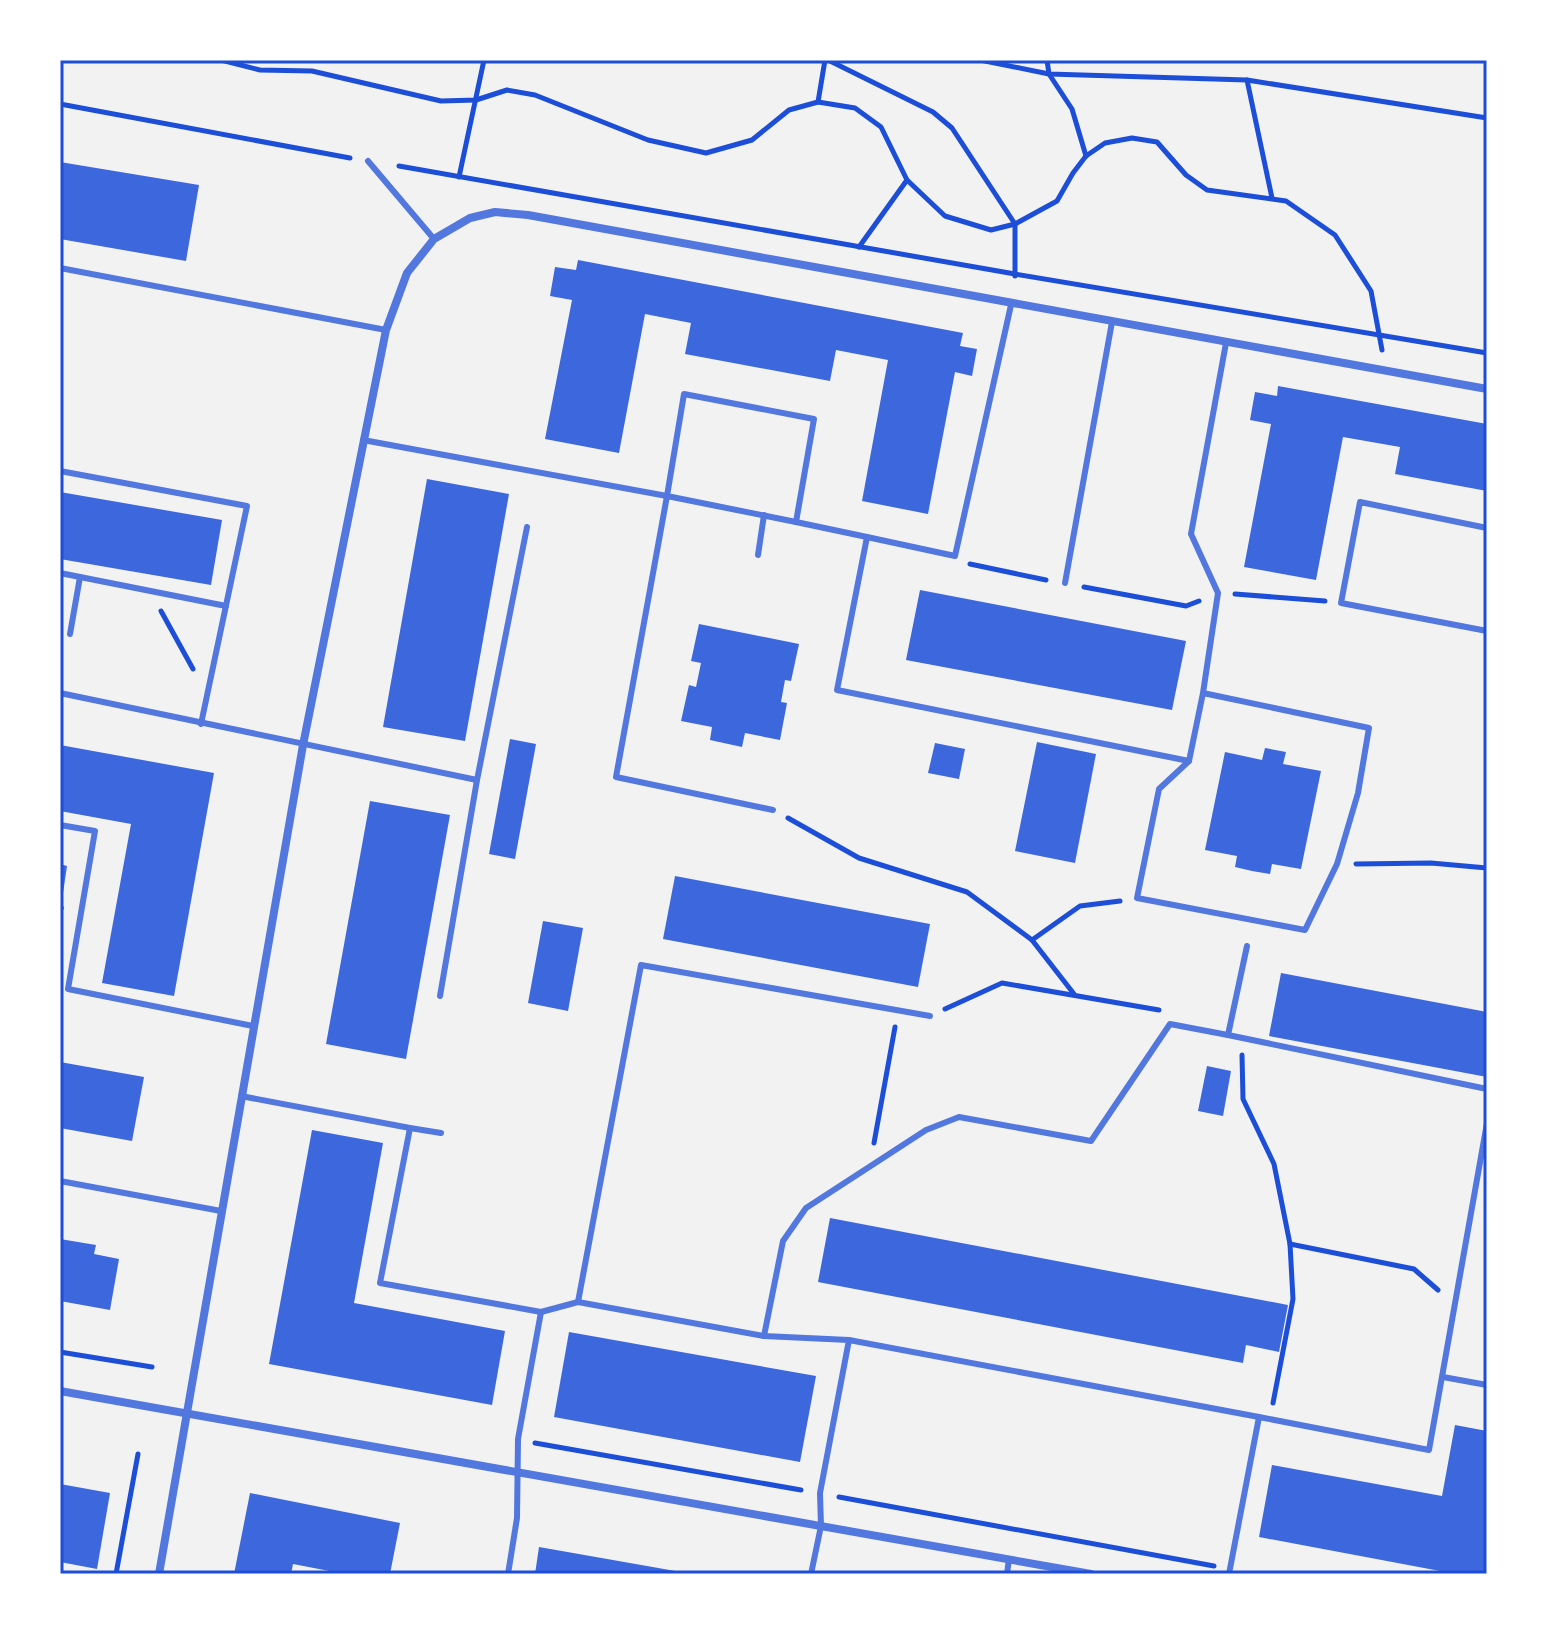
<svg xmlns="http://www.w3.org/2000/svg" width="1547" height="1634" font-family="'Source Sans 3',sans-serif">
<rect width="100%" height="100%" fill="#f2f2f2"/>
<g fill="#3d67dc">
<path d="M 60,162 L 199,185 L 186,261 L 60,239 Z"/>
<path d="M 578,260 L 963,333 L 960,346 L 977,349 L 972,376 L 955,372 L 928,514 L 862,501 L 888,360 L 836,350 L 830,381 L 685,354 L 691,323 L 645,314 L 619,453 L 545,439 L 572,300 L 550,296 L 555,267 L 576,270 Z"/>
<path d="M 1278,386 L 1487,424 L 1487,491 L 1395,474 L 1400,447 L 1343,437 L 1316,580 L 1244,567 L 1271,424 L 1250,420 L 1255,392 L 1277,396 Z"/>
<path d="M 427,479 L 509,494 L 465,741 L 383,727 Z"/>
<path d="M 60,492 L 222,520 L 211,585 L 60,559 Z"/>
<path d="M 920,590 L 1186,641 L 1172,710 L 906,660 Z"/>
<path d="M 699,624 L 799,644 L 791,681 L 785,680 L 781,702 L 787,703 L 780,740 L 745,733 L 742,747 L 710,740 L 712,727 L 681,721 L 689,685 L 696,687 L 701,663 L 691,661 Z"/>
<path d="M 510,739 L 536,744 L 515,859 L 489,854 Z"/>
<path d="M 1037,742 L 1096,754 L 1075,863 L 1015,851 Z"/>
<path d="M 935,743 L 965,749 L 959,779 L 928,773 Z"/>
<path d="M 60,745 L 214,773 L 174,996 L 102,983 L 131,824 L 60,811 Z"/>
<path d="M 1265,748 L 1286,752 L 1283,764 L 1321,771 L 1301,869 L 1272,864 L 1270,874 L 1252,871 L 1235,867 L 1237,856 L 1205,850 L 1225,752 L 1262,760 Z"/>
<path d="M 370,801 L 450,815 L 406,1059 L 326,1044 Z"/>
<path d="M 60,864 L 67,866 L 62,900 L 60,900 Z"/>
<path d="M 675,876 L 930,924 L 918,987 L 663,939 Z"/>
<path d="M 543,921 L 583,928 L 568,1011 L 528,1003 Z"/>
<path d="M 1281,973 L 1487,1012 L 1487,1077 L 1269,1036 Z"/>
<path d="M 60,1062 L 144,1077 L 132,1141 L 60,1128 Z"/>
<path d="M 1207,1066 L 1231,1071 L 1223,1116 L 1198,1111 Z"/>
<path d="M 312,1130 L 383,1143 L 354,1303 L 505,1331 L 492,1405 L 269,1364 Z"/>
<path d="M 830,1218 L 1288,1305 L 1279,1352 L 1246,1345 L 1243,1363 L 818,1282 Z"/>
<path d="M 60,1239 L 96,1245 L 94,1254 L 119,1259 L 110,1310 L 60,1301 Z"/>
<path d="M 569,1332 L 816,1376 L 800,1462 L 554,1417 Z"/>
<path d="M 1455,1425 L 1487,1431 L 1487,1574 L 1456,1574 L 1259,1537 L 1272,1465 L 1442,1496 Z"/>
<path d="M 60,1484 L 110,1493 L 97,1569 L 60,1562 Z"/>
<path d="M 250,1493 L 400,1523 L 390,1574 L 345,1574 L 293,1564 L 291,1574 L 234,1574 Z"/>
<path d="M 539,1547 L 681,1572 L 681,1574 L 535,1574 Z"/>
</g>
<g fill="none" stroke-linecap="round" stroke-linejoin="round">
<g stroke="#1d4ed8" stroke-width="5">
<path d="M 221,60 L 260,70 L 312,71 L 441,101 L 476,100 L 507,90 L 535,95 L 648,140 L 706,153 L 752,140 L 789,110 L 818,102 L 855,108 L 881,127 L 907,180 L 945,216 L 991,230 L 1015,224 L 1057,201 L 1073,173 L 1086,156 L 1105,143 L 1132,138 L 1157,142 L 1186,175 L 1207,190 L 1286,201 L 1335,235 L 1371,291 L 1382,350"/>
<path d="M 828,60 L 933,112 L 952,128 L 1015,224 L 1015,276"/>
<path d="M 980,60 L 1049,74 L 1247,80 L 1487,118"/>
<path d="M 1047,60 L 1049,74 L 1072,109 L 1086,156"/>
<path d="M 1247,80 L 1272,198"/>
<path d="M 818,102 L 825,60"/>
<path d="M 60,104 L 350,158"/>
<path d="M 399,166 L 1015,274 L 1487,353"/>
<path d="M 459,177 L 484,60"/>
<path d="M 859,247 L 907,180"/>
<path d="M 970,564 L 1046,580"/>
<path d="M 1084,587 L 1186,606 L 1199,601"/>
<path d="M 1235,594 L 1325,601"/>
<path d="M 161,611 L 193,669"/>
<path d="M 788,818 L 859,858 L 967,892 L 1032,940 L 1074,994"/>
<path d="M 1356,864 L 1431,863 L 1487,868"/>
<path d="M 1032,940 L 1080,906 L 1120,901"/>
<path d="M 945,1009 L 1002,983 L 1159,1010"/>
<path d="M 1242,1055 L 1243,1099 L 1274,1164 L 1290,1244 L 1293,1299 L 1273,1403"/>
<path d="M 874,1143 L 895,1027"/>
<path d="M 1290,1244 L 1414,1269 L 1438,1290"/>
<path d="M 60,1352 L 152,1367"/>
<path d="M 535,1443 L 801,1490"/>
<path d="M 839,1497 L 1214,1566"/>
<path d="M 116,1574 L 138,1454"/>
</g>
<g stroke="#5277de" stroke-width="6">
<path d="M 368,161 L 434,239"/>
<path d="M 60,268 L 386,330"/>
<path d="M 1011,305 L 955,556 L 867,537 L 837,690 L 1189,761"/>
<path d="M 363,440 L 667,496 L 684,394 L 814,419 L 796,522 L 667,496 L 616,777 L 773,810"/>
<path d="M 60,471 L 247,506 L 201,724"/>
<path d="M 796,522 L 867,537"/>
<path d="M 1487,528 L 1360,502 L 1341,603 L 1487,631"/>
<path d="M 758,555 L 764,515"/>
<path d="M 60,573 L 226,606"/>
<path d="M 1065,583 L 1112,322"/>
<path d="M 70,634 L 80,577"/>
<path d="M 60,693 L 477,780"/>
<path d="M 1203,693 L 1189,761 L 1159,789 L 1137,898 L 1305,930 L 1337,864 L 1358,793 L 1369,728 L 1203,693 L 1218,593 L 1191,534 L 1226,343"/>
<path d="M 60,825 L 95,831 L 68,989 L 253,1026"/>
<path d="M 60,907 L 61,908"/>
<path d="M 1247,946 L 1228,1035 L 1487,1089"/>
<path d="M 440,996 L 477,780 L 527,527"/>
<path d="M 241,1096 L 410,1128 L 380,1283 L 541,1312 L 518,1439 L 517,1518 L 508,1574"/>
<path d="M 410,1128 L 441,1133"/>
<path d="M 60,1181 L 221,1211"/>
<path d="M 578,1302 L 764,1336 L 849,1340"/>
<path d="M 541,1312 L 578,1302 L 641,965 L 930,1016"/>
<path d="M 764,1336 L 783,1241 L 806,1208 L 926,1130 L 959,1117 L 1091,1141 L 1170,1024 L 1228,1035"/>
<path d="M 1443,1377 L 1487,1385"/>
<path d="M 811,1574 L 821,1526 L 820,1493 L 849,1340 L 1259,1417"/>
<path d="M 1007,1574 L 1009,1559"/>
<path d="M 1229,1574 L 1259,1417 L 1429,1450 L 1487,1123"/>
</g>
<g stroke="#5277de" stroke-width="8">
<path d="M 60,1391 L 1091,1574"/>
<path d="M 159,1574 L 303,745 L 386,330 L 407,273 L 434,239 L 470,218 L 495,212 L 528,215 L 1487,389"/>
</g>
</g>
<rect width="1547" height="1634" fill="none" stroke="#ffffff" stroke-width="124"/>
<rect x="62" y="62" width="1423" height="1510" fill="none" stroke="#1d4ed8" stroke-width="3"/>
</svg>
